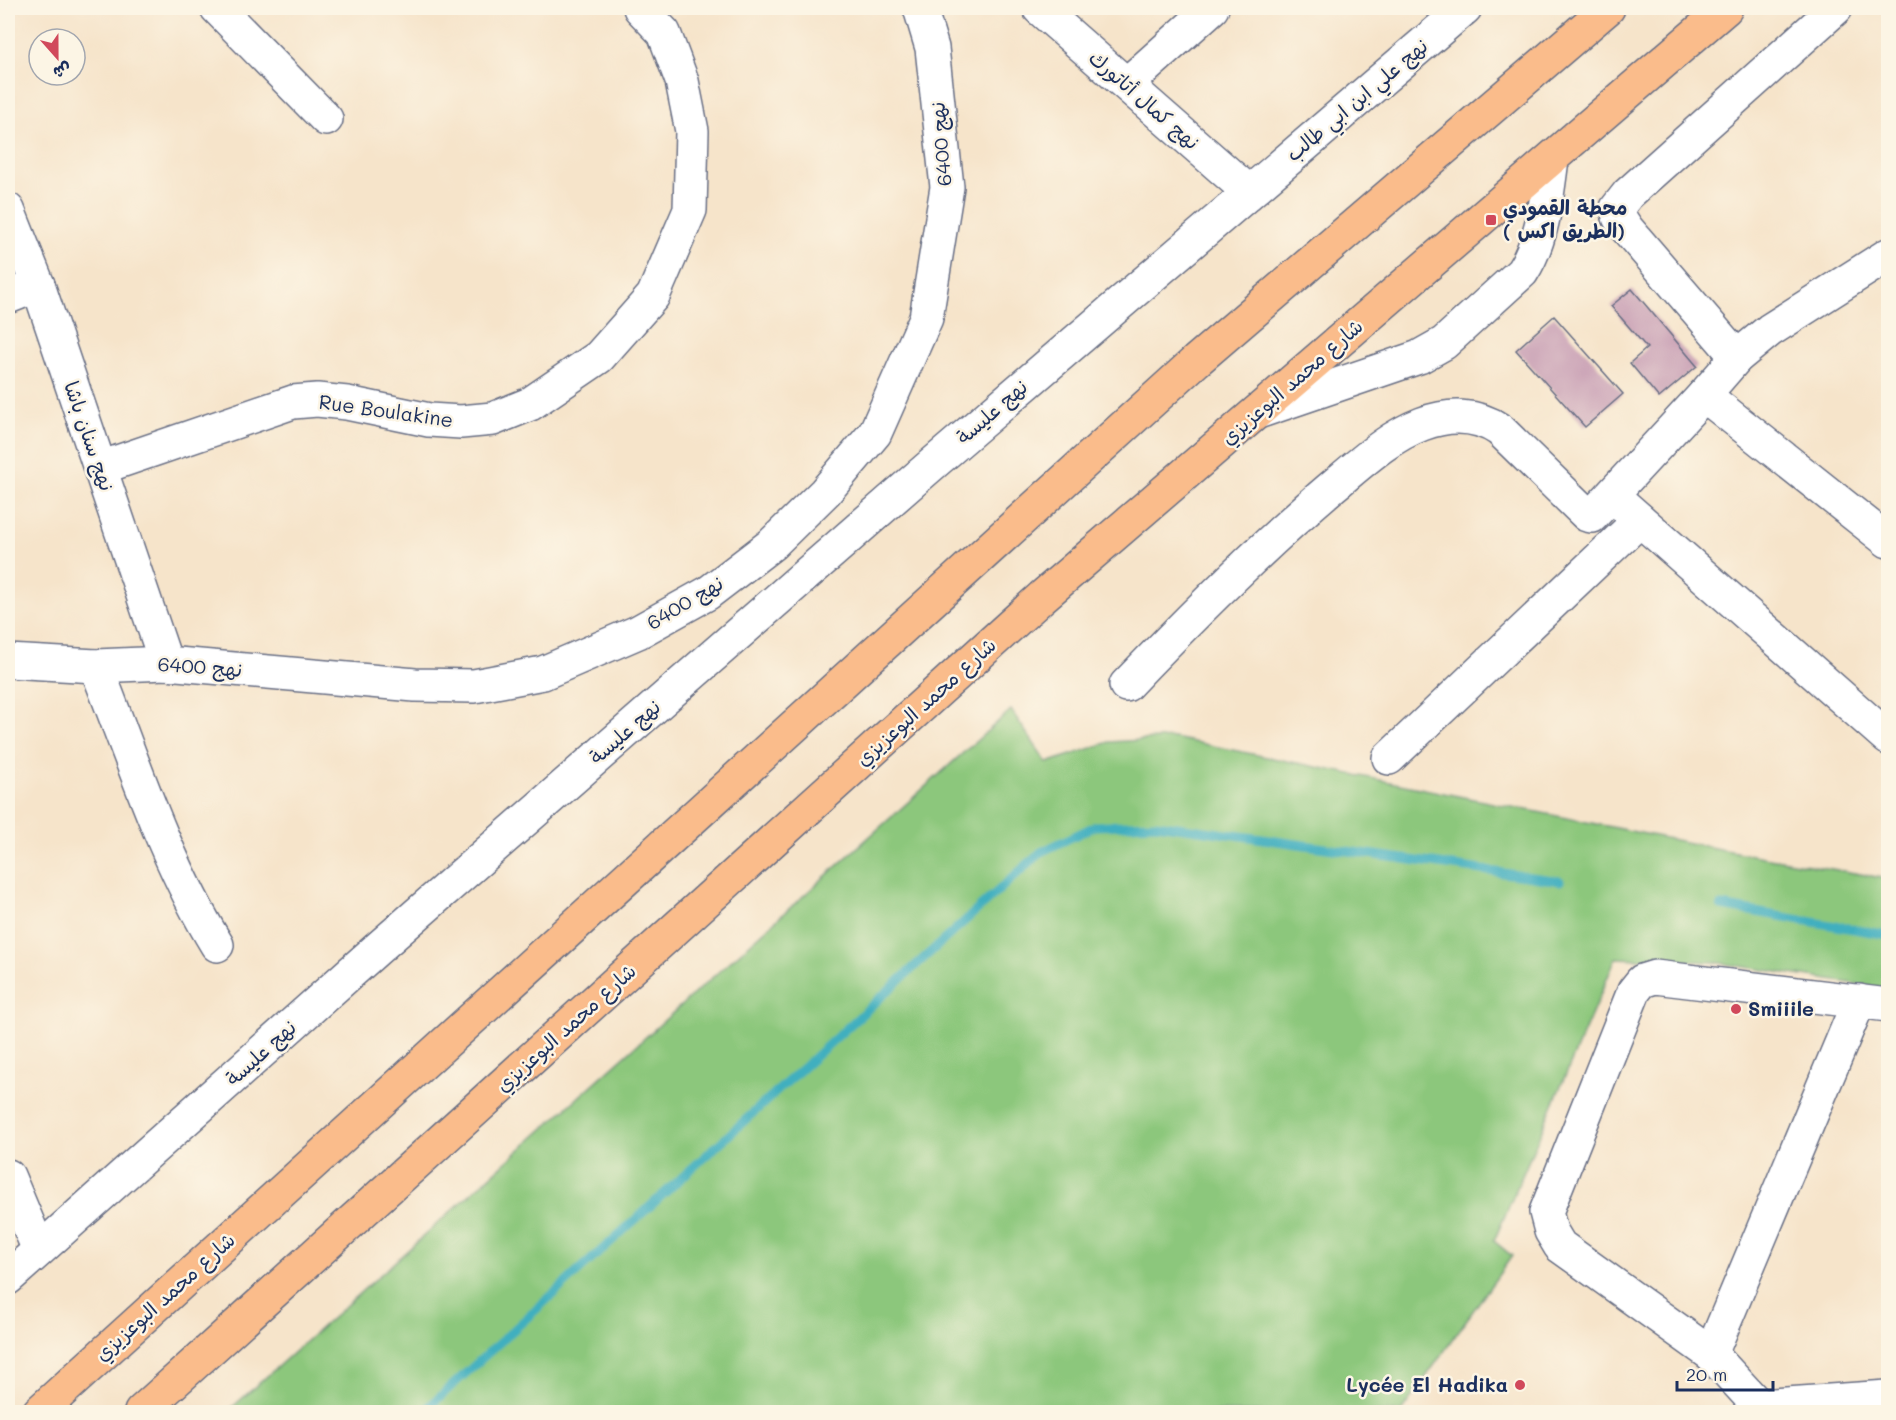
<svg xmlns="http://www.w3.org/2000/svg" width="1896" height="1420" font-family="Mali,'Playpen Sans Arabic',sans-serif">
<rect width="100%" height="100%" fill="#fcf5e5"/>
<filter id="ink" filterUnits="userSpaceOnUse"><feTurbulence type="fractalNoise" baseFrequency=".0167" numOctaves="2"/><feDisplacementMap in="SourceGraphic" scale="12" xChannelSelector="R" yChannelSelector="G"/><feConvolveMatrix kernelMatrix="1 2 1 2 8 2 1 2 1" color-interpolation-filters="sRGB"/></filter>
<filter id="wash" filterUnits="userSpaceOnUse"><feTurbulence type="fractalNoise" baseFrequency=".008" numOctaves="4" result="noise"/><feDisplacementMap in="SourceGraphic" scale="24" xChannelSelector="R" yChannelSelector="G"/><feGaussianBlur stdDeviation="1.35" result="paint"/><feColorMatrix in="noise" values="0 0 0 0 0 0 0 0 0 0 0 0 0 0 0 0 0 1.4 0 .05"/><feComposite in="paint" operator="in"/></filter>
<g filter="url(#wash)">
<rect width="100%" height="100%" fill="#f6e4ca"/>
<path fill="#8cc77c" stroke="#547b6d" stroke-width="1.5" d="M 1011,710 L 1047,763 L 1109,742 L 1174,738 L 1724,850 L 1888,879 L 1888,989 L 1713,962 L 1616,958 L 1494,1241 L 1512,1256 L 1401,1412 L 227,1412 Z"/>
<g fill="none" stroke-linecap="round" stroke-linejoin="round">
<g stroke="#41afbf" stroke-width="9">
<path d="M 1721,906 L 1888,935"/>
<path d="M 423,1412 L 1041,852 L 1095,826 L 1156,824 L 1560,881"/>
</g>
</g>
<g id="blocks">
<g fill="#c498b0">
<path d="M 1632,289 L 1697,366 L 1659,398 L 1630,363 L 1647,348 L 1611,306 Z"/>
<path d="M 1554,316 L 1623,394 L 1585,427 L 1516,350 Z"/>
</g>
</g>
</g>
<g filter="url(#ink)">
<use href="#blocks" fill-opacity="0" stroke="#686e84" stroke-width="1.5"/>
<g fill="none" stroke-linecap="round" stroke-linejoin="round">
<g stroke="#686e84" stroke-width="36">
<g id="minor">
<path d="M 217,8 L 326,119"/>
<path d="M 1039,8 L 1249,192"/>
<path d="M 1127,84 L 1212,8"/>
<path d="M 8,210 L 38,285 L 166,663"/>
<path d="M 8,297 L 38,285"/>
<path d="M 1737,357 L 1627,229 L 1619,217 L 1617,208 L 1628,194 L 1836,8"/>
<path d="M 1704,395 L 1888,541"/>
<path d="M 1258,412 L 1419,357 L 1444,343 L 1522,272 C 1543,240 1547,197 1552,159"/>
<path d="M 100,468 L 293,402 L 317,400 L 347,403 L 429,420 L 461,422 L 493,419 L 530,404 L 599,357 L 653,296 L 690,210 L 692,131 L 682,81 L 664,33 L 640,8"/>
<path d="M 1613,496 L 1888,738"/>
<path d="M 8,661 L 96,666 L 166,663 L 415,685 L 474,686 L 543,673 L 638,632 L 708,593 L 772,544 L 825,492 L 875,433 L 926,318 L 947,187 L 932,48 L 920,8"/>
<path d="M 96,666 C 133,760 164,859 217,945"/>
<path d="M 1126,685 C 1192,616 1260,548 1333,486 C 1361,463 1388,437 1422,424 C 1449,414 1477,414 1500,430 L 1587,515 L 1592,516 L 1704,395 L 1737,357 L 1770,330 L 1888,255"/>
<path d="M 1389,758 L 1640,520"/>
<path d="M 8,1176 L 39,1250"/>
<path d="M 8,1278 L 376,950 L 928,468 L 1465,8"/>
<path d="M 1711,1354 L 1859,1001"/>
<path d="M 1759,1406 L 1888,1397"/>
<path d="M 1759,1412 L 1759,1406 L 1711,1354 L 1560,1246 L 1551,1231 L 1546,1212 L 1634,991 L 1642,981 L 1655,977 L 1888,1005"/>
</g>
</g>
<g stroke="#686e84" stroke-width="36">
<g id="highway">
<path d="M 39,1412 L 1196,361 L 1608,8"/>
<path d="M 141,1412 L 1042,597 L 1726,8"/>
</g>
</g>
<use href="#minor" stroke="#fff" stroke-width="33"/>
<use href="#highway" stroke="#fabc8b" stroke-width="33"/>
</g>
</g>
<g fill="#d1495b" stroke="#fcf5e5" stroke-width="2">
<rect x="1485" y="214" width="12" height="12" rx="3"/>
<circle cx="1736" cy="1009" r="6"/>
<circle cx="1520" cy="1385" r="6"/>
</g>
<g text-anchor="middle" stroke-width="5" stroke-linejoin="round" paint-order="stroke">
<g font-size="20" fill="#1b2f5e" stroke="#fcf5e5">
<text transform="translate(1144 100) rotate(41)" y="7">نهج كمال أتاتورك</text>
<text transform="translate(1357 100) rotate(-40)" y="7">نهج علي ابن ابي طالب</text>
<text transform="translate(941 144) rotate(-95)" y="7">نهج 6400</text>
<text transform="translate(1292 382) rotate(-41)" y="7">شارع محمد البوعزيزي</text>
<text transform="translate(386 411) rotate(8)" y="7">Rue Boulakine</text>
<text transform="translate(992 412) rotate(-41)" y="7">نهج عليسة</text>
<text transform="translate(89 436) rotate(71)" y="7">نهج سنان باشا</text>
<text transform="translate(685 603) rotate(-31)" y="7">نهج 6400</text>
<text transform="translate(200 667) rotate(4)" y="7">نهج 6400</text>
<text transform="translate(926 702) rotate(-42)" y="7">شارع محمد البوعزيزي</text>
<text transform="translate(625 732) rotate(-41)" y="7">نهج عليسة</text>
<text transform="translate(566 1028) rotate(-42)" y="7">شارع محمد البوعزيزي</text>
<text transform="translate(261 1053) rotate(-42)" y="7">نهج عليسة</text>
<text transform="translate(165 1297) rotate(-42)" y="7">شارع محمد البوعزيزي</text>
</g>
<g font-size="20" font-weight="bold" fill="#1b2f5e" stroke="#fcf5e5" text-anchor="start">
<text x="1503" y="215">محطة القمودي<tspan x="1503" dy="23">( الطريق اكس)</tspan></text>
<text x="1748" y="1016">Smiiile</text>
<text x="1508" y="1392" text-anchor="end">Lycée El Hadika</text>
</g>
</g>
<rect width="1896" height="1420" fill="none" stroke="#fcf5e5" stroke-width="30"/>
<g transform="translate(57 57) rotate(159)"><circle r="28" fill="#fcf5e5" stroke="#a2a6af" stroke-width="1.5"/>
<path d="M0-4.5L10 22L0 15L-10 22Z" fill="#d1495b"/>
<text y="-9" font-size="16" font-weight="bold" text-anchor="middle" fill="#1b2f5e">ش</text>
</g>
<path d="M1677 1381v9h96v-9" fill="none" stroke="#1b2f5e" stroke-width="3"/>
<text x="1686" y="1381" font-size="18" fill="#1b2f5e" stroke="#fcf5e5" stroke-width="4.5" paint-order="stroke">20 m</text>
</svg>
